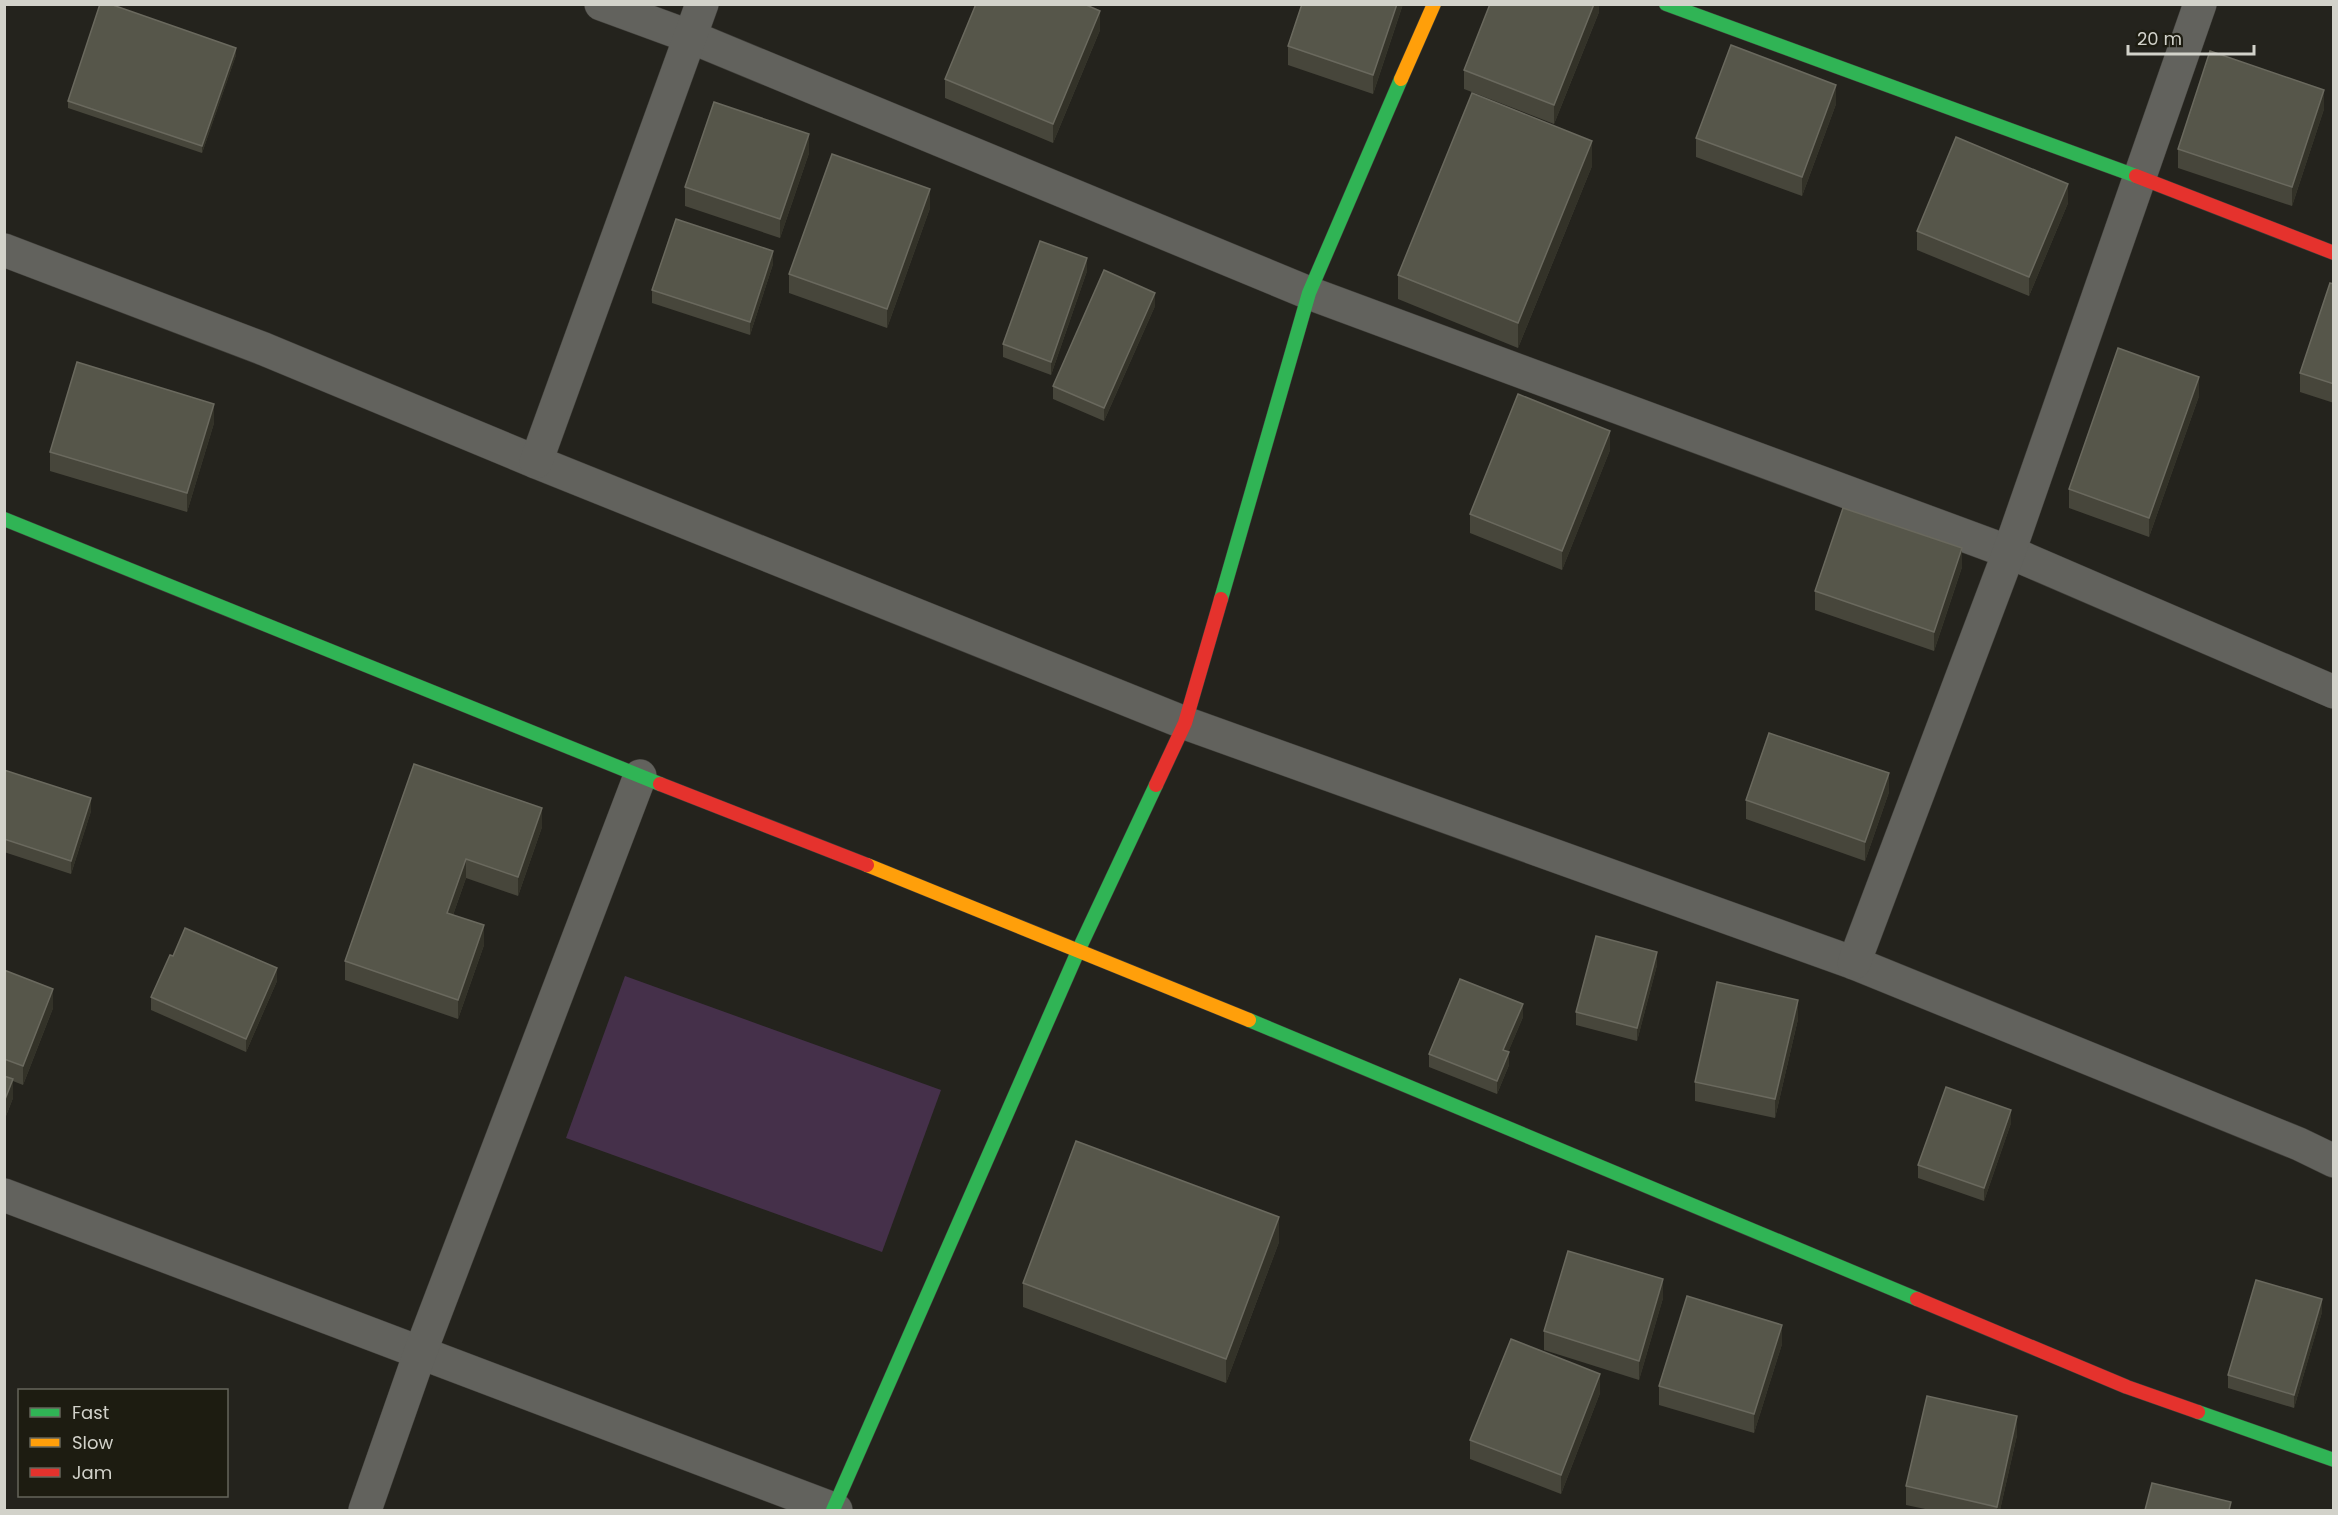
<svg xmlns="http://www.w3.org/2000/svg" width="2338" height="1515" font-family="Poppins,sans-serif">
<rect width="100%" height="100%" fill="#24231d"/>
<path fill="#45304a" d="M 625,976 L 941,1090 L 882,1252 L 566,1138 Z"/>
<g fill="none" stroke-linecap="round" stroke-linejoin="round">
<g stroke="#403f3a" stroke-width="34">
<g id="street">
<path d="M 601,4 L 691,37 L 1309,293 L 2009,552 L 2334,692"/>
<path d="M 4,250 L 264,349 L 536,462 L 1185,723 L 1854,963 L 2299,1144 L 2334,1161"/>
<path d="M 536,462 L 702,4"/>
<path d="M 1854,963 L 2009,552 L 2200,4"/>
<path d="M 4,1195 L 836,1510"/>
<path d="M 365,1510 L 420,1353 L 640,776"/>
</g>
</g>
<g stroke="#403f3a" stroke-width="15">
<g id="fast">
<path d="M 1666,4 L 2136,176"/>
<path d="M 4,519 L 660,784"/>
<path d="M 1221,599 L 1309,293 L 1401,79"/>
<path d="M 1249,1020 L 1917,1299"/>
<path d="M 2198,1412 L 2334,1460"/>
<path d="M 833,1510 L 1079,949 L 1156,785"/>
</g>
</g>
<g stroke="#403f3a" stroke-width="15">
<g id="slow">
<path d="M 1401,79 L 1434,4"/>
<path d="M 867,865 L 1249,1020"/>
</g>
</g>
<g stroke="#403f3a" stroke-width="15">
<g id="jam">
<path d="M 2136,176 L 2334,253"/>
<path d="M 660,784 L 867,865"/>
<path d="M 1156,785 L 1185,723 L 1221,599"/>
<path d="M 1917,1299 L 2127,1387 L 2198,1412"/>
</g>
</g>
<use href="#street" stroke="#62625d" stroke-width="33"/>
<use href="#fast" stroke="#30b455" stroke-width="14"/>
<use href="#slow" stroke="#ff9f0a" stroke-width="14"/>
<use href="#jam" stroke="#e5322d" stroke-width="14"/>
</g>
<g fill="#47463b">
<path d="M 1302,4 L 1403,4 L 1373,94 L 1288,65 L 1288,46 Z"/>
<path d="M 1599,4 L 1599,12 L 1554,124 L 1464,89 L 1464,70 Z"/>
<path d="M 1100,30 L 1053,143 L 945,98 L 945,79 Z"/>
<path d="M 236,55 L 202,153 L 68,108 L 68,101 Z"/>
<path d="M 1836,104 L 1802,196 L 1696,157 L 1696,138 Z"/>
<path d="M 2324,109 L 2292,206 L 2178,168 L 2178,149 Z"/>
<path d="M 809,153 L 780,238 L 685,206 L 685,187 Z"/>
<path d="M 1592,166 L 1518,348 L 1398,299 L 1398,275 Z"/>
<path d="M 2068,203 L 2029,296 L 1917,250 L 1917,231 Z"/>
<path d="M 930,208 L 887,328 L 789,293 L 789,274 Z"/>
<path d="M 773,264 L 750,335 L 652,303 L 652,290 Z"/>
<path d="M 1087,271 L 1051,375 L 1003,357 L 1003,344 Z"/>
<path d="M 2334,284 L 2334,403 L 2300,392 L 2300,373 Z"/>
<path d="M 1155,306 L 1104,421 L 1053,399 L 1053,386 Z"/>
<path d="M 2199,396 L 2149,537 L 2069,508 L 2069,489 Z"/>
<path d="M 214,423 L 187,512 L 50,471 L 50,452 Z"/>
<path d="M 1610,450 L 1562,570 L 1470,533 L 1470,514 Z"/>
<path d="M 1962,567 L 1934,651 L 1815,610 L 1815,591 Z"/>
<path d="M 414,764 L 542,827 L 518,896 L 466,878 L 453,915 L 484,945 L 458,1019 L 345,980 L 345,961 Z"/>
<path d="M 4,770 L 91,811 L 71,874 L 4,852 Z"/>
<path d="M 1889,792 L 1865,861 L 1746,819 L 1746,800 Z"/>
<path d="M 1657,965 L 1637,1041 L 1576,1025 L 1576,1012 Z"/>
<path d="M 4,970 L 53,1008 L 23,1085 L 13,1081 L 13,1098 L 4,1121 Z"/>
<path d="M 277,981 L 246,1052 L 151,1010 L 151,997 Z"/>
<path d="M 1523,1017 L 1508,1052 L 1509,1065 L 1497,1094 L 1429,1067 L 1429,1054 Z"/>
<path d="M 1798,1019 L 1775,1118 L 1695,1101 L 1695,1082 Z"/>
<path d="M 2011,1123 L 1984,1201 L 1918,1178 L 1918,1165 Z"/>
<path d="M 1279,1242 L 1226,1383 L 1023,1307 L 1023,1283 Z"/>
<path d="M 1663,1298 L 1639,1380 L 1544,1350 L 1544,1331 Z"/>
<path d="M 2322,1312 L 2294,1408 L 2228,1388 L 2228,1375 Z"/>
<path d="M 1782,1344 L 1754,1433 L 1659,1405 L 1659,1386 Z"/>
<path d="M 1600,1393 L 1561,1494 L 1470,1459 L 1470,1440 Z"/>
<path d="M 2017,1435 L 2000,1510 L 1930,1510 L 1906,1505 L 1906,1486 Z"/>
</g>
<g fill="#333228">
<path d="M 1397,4 L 1403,4 L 1373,94 L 1373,75 Z"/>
<path d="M 1594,4 L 1599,4 L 1599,12 L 1554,124 L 1554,105 Z"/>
<path d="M 1100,11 L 1100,30 L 1053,143 L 1053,124 Z"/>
<path d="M 236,48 L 236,55 L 202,153 L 202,146 Z"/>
<path d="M 1836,85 L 1836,104 L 1802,196 L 1802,177 Z"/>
<path d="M 2324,90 L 2324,109 L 2292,206 L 2292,187 Z"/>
<path d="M 809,134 L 809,153 L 780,238 L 780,219 Z"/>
<path d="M 1592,141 L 1592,166 L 1518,348 L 1518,323 Z"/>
<path d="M 2068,184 L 2068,203 L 2029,296 L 2029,277 Z"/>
<path d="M 930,189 L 930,208 L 887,328 L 887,309 Z"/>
<path d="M 773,251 L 773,264 L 750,335 L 750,322 Z"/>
<path d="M 1087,258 L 1087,271 L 1051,375 L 1051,362 Z"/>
<path d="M 1155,293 L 1155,306 L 1104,421 L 1104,408 Z"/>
<path d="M 2199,377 L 2199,396 L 2149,537 L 2149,518 Z"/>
<path d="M 214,404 L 214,423 L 187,512 L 187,493 Z"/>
<path d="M 1610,431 L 1610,450 L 1562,570 L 1562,551 Z"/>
<path d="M 1962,548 L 1962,567 L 1934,651 L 1934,632 Z"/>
<path d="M 1889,773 L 1889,792 L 1865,861 L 1865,842 Z"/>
<path d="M 91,798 L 91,811 L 71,874 L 71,861 Z"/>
<path d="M 542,808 L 542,827 L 518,896 L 518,877 Z"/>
<path d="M 466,859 L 466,878 L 447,932 L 447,913 Z"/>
<path d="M 484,925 L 484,945 L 458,1019 L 458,1000 Z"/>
<path d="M 1657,952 L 1657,965 L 1637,1041 L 1637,1028 Z"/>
<path d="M 277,968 L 277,981 L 246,1052 L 246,1039 Z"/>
<path d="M 53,989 L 53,1008 L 23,1085 L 23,1066 Z"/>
<path d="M 1798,1000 L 1798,1019 L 1775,1118 L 1775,1099 Z"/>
<path d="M 1523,1004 L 1523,1017 L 1503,1064 L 1503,1050 Z"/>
<path d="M 1509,1052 L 1509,1065 L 1497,1094 L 1497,1081 Z"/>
<path d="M 13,1079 L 13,1098 L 4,1121 L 4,1102 Z"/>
<path d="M 2011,1110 L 2011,1123 L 1984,1201 L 1984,1188 Z"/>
<path d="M 1279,1217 L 1279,1242 L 1226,1383 L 1226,1359 Z"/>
<path d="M 1663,1279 L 1663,1298 L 1639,1380 L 1639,1361 Z"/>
<path d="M 2322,1299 L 2322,1312 L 2294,1408 L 2294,1395 Z"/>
<path d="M 1782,1325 L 1782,1344 L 1754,1433 L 1754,1414 Z"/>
<path d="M 1600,1374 L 1600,1393 L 1561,1494 L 1561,1475 Z"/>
<path d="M 2017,1416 L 2017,1435 L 2000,1510 L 1997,1510 L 1997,1507 Z"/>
</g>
<g fill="#56564a" stroke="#6a695e" stroke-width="1.5">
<path d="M 100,4 L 110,4 L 236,48 L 202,146 L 68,101 Z"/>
<path d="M 976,4 L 1084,4 L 1100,11 L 1053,124 L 945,79 Z"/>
<path d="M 1302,4 L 1397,4 L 1373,75 L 1288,46 Z"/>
<path d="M 1490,4 L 1594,4 L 1554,105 L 1464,70 Z"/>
<path d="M 1731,45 L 1836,85 L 1802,177 L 1696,138 Z"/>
<path d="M 2210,51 L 2324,90 L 2292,187 L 2178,149 Z"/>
<path d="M 1472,93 L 1592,141 L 1518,323 L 1398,275 Z"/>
<path d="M 714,102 L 809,134 L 780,219 L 685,187 Z"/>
<path d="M 1956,137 L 2068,184 L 2029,277 L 1917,231 Z"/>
<path d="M 832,154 L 930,189 L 887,309 L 789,274 Z"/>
<path d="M 676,219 L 773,251 L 750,322 L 652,290 Z"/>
<path d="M 1040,241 L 1087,258 L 1051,362 L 1003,344 Z"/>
<path d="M 1104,270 L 1155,293 L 1104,408 L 1053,386 Z"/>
<path d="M 2330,283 L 2334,284 L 2334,384 L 2300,373 Z"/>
<path d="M 2118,348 L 2199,377 L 2149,518 L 2069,489 Z"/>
<path d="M 77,362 L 214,404 L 187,493 L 50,452 Z"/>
<path d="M 1518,394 L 1610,431 L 1562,551 L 1470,514 Z"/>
<path d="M 1843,508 L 1962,548 L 1934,632 L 1815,591 Z"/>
<path d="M 1769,733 L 1889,773 L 1865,842 L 1746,800 Z"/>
<path d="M 414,764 L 542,808 L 518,877 L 466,859 L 447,913 L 484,925 L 458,1000 L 345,961 Z"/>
<path d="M 4,770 L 91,798 L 71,861 L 4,839 Z"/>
<path d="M 185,928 L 277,968 L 246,1039 L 151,997 L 170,955 L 173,956 Z"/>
<path d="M 1596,936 L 1657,952 L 1637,1028 L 1576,1012 Z"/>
<path d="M 4,970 L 53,989 L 23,1066 L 4,1059 Z"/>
<path d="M 1460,979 L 1523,1004 L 1503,1050 L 1509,1052 L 1497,1081 L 1429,1054 Z"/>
<path d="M 1717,982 L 1798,1000 L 1775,1099 L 1695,1082 Z"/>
<path d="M 4,1076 L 13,1079 L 4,1102 Z"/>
<path d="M 1946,1087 L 2011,1110 L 1984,1188 L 1918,1165 Z"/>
<path d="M 1076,1141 L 1279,1217 L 1226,1359 L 1023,1283 Z"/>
<path d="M 1568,1251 L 1663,1279 L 1639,1361 L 1544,1331 Z"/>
<path d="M 2256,1280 L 2322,1299 L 2294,1395 L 2228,1375 Z"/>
<path d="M 1687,1296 L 1782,1325 L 1754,1414 L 1659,1386 Z"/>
<path d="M 1511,1339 L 1600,1374 L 1561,1475 L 1470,1440 Z"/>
<path d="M 1927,1396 L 2017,1416 L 1997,1507 L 1906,1486 Z"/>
<path d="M 2152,1483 L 2231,1502 L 2229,1510 L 2145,1510 Z"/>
</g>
<rect width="2338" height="1515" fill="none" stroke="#d2d2ca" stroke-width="12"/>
<rect x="18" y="1389" width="210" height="108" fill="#1d1c11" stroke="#65655b" stroke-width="1.5"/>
<rect x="30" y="1408" width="30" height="9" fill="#30b455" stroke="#65655b" stroke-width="1.5"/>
<text x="72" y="1419" font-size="18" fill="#d2d2ca">Fast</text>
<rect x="30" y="1438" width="30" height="9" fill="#ff9f0a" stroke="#65655b" stroke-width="1.5"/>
<text x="72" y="1449" font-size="18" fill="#d2d2ca">Slow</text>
<rect x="30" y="1468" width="30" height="9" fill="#e5322d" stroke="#65655b" stroke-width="1.5"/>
<text x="72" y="1479" font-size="18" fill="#d2d2ca">Jam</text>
<path d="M2128 45v9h126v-9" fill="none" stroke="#d2d2ca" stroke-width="3"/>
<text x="2137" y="45" font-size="18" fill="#d2d2ca" stroke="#1d1c11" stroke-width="4.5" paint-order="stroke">20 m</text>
</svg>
